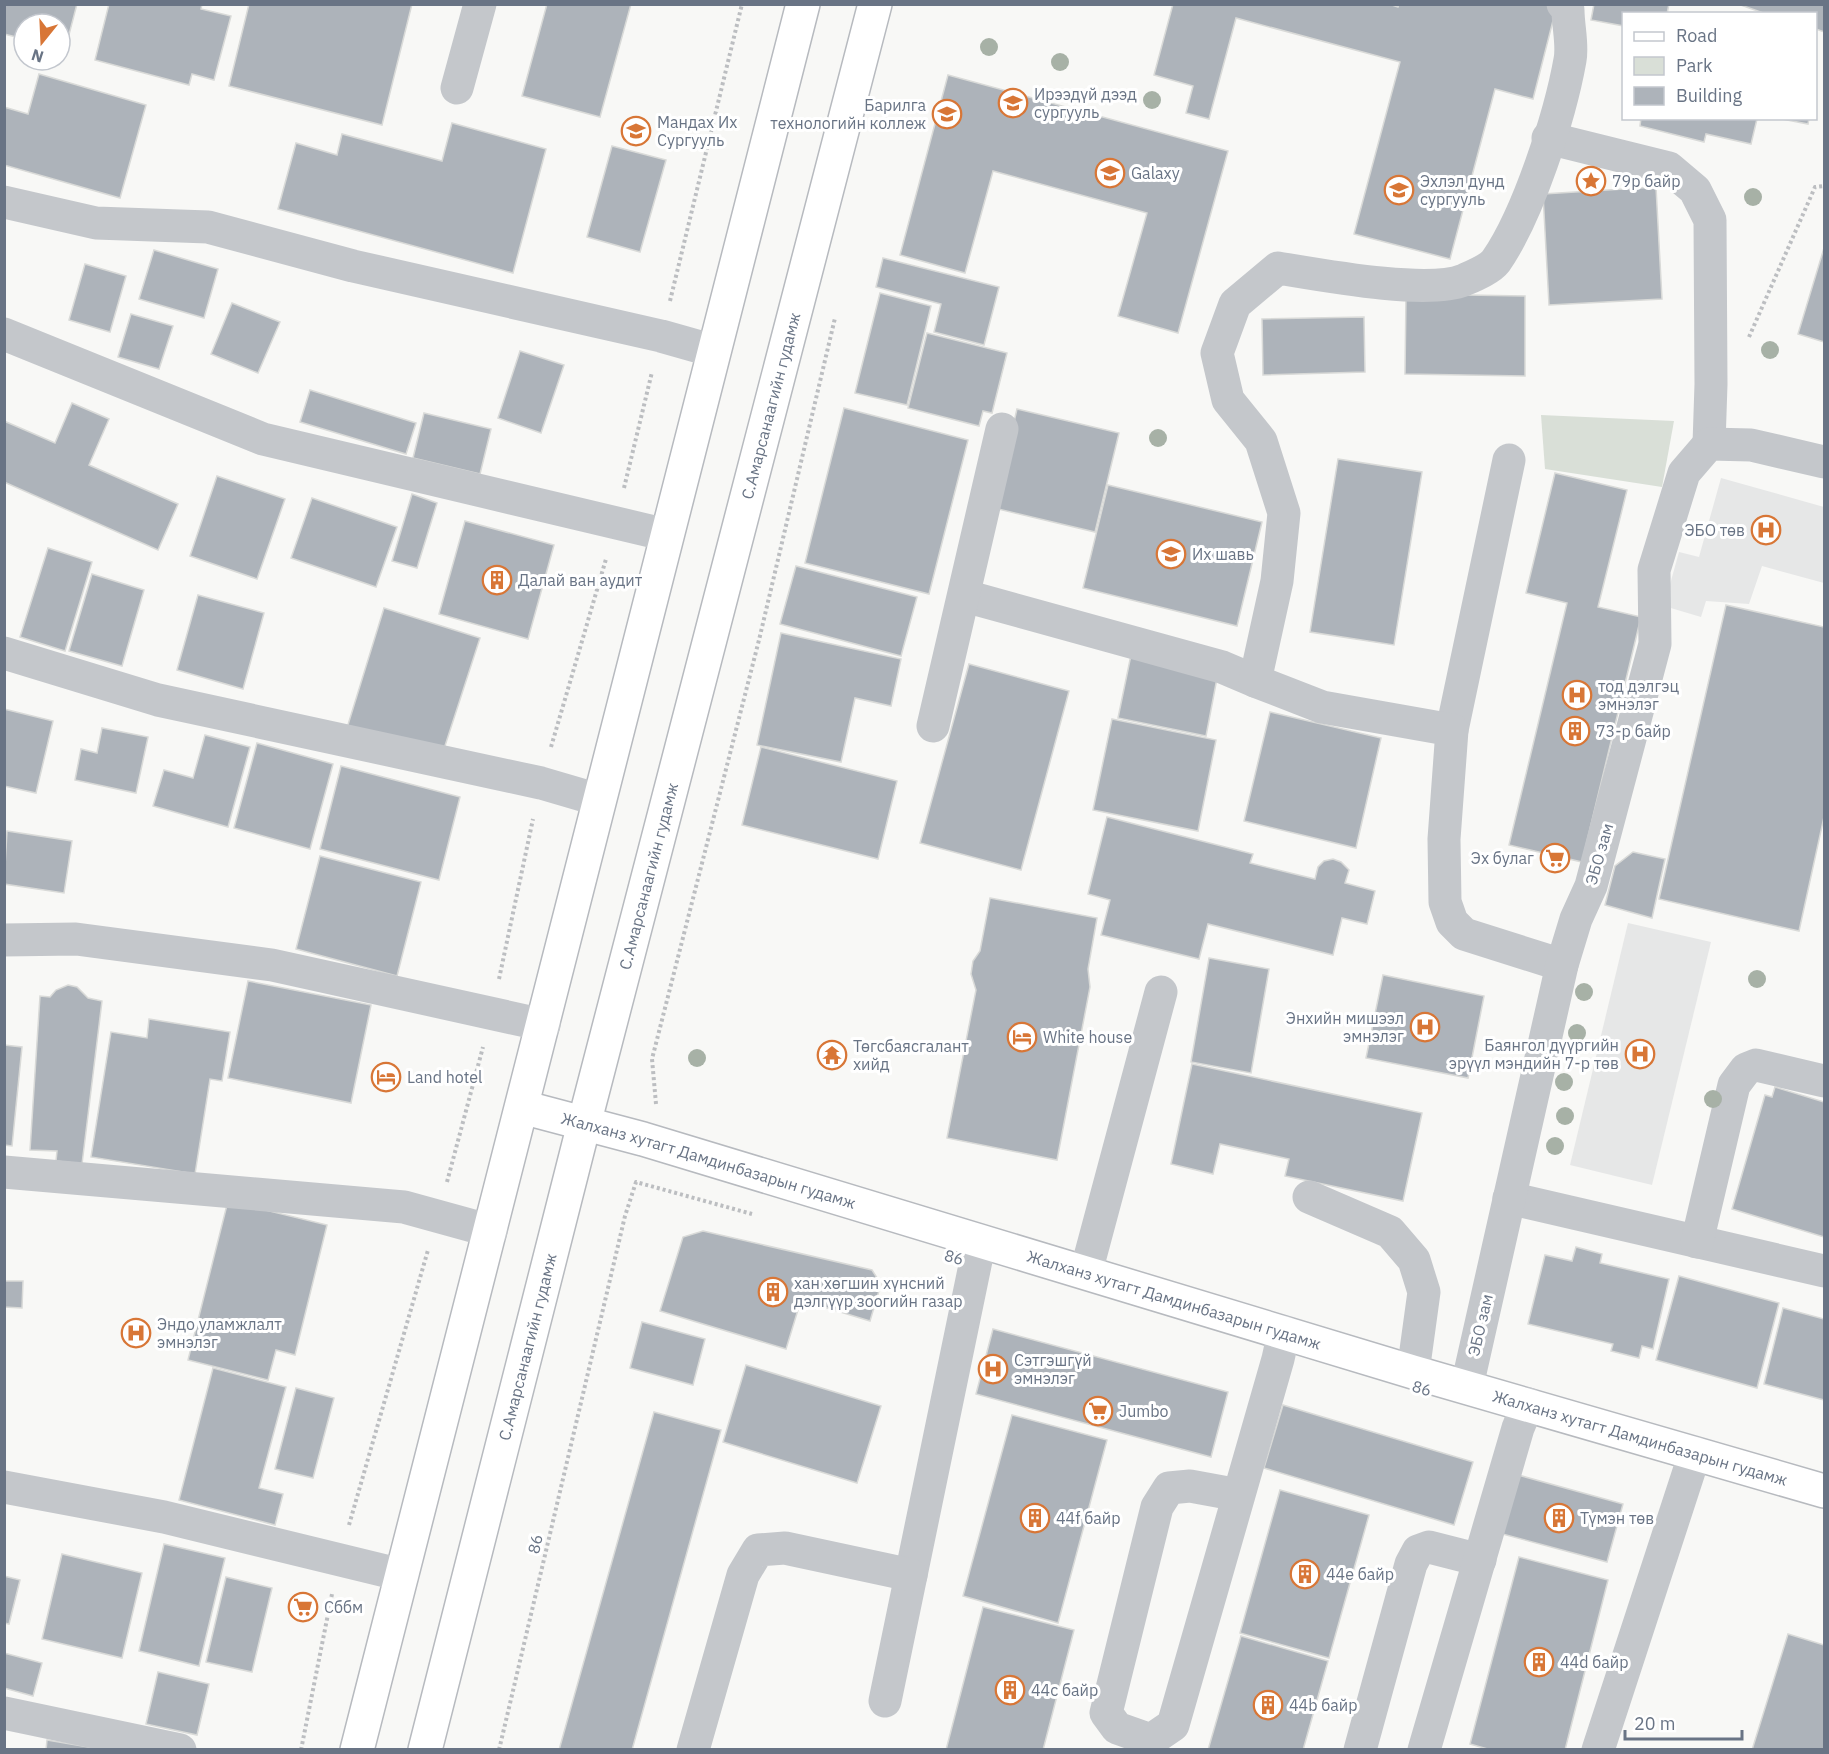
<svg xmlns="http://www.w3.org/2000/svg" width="1829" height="1754" font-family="'IBM Plex Sans',sans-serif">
<rect width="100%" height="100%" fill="#f8f8f6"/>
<g fill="#e6e7e7">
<path d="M 1721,478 L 1824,507 L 1824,583 L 1762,566 L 1749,604 L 1706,601 L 1701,617 L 1664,606 L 1679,552 L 1699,557 Z"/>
<path d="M 1628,923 L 1711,942 L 1652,1185 L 1570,1165 Z"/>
</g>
<path fill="#d9dfd7" d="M 1541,415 L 1674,421 L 1662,487 L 1545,469 Z"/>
<g fill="#adb3ba" stroke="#d9dad8" stroke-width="1.5">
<path d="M 5,4 L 77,4 L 65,50 L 60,49 L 60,24 L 24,24 L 24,39 L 4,34 Z"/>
<path d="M 109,4 L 202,4 L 201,9 L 231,16 L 214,80 L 192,74 L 189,85 L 95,60 Z"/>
<path d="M 249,4 L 412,4 L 382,125 L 229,86 Z"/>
<path d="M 547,4 L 631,4 L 600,117 L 522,96 Z"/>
<path d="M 1173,4 L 1389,4 L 1398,7 L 1399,4 L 1557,5 L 1533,99 L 1495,89 L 1450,259 L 1354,234 L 1400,62 L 1236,18 L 1209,119 L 1186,113 L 1193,86 L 1154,75 Z"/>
<path d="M 1594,4 L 1669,4 L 1667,14 L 1624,14 L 1624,26 L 1591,20 Z"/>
<path d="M 1738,4 L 1824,4 L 1824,32 L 1816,29 L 1816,14 L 1766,14 Z"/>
<path d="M 39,74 L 146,105 L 120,198 L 4,165 L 4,107 L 28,114 Z"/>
<path d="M 948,75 L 1228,151 L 1178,333 L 1118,316 L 1147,213 L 993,171 L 965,273 L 900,255 Z"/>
<path d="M 1641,118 L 1753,118 L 1757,119 L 1751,144 L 1706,134 L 1704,142 L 1640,126 Z"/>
<path d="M 1777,118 L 1809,118 L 1808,124 Z"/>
<path d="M 452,123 L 546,149 L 513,273 L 278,209 L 296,143 L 337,155 L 342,134 L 442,161 Z"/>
<path d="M 612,146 L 666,160 L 640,252 L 587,237 Z"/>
<path d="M 1656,187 L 1662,299 L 1549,305 L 1543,194 Z"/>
<path d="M 1824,248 L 1824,342 L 1798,334 Z"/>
<path d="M 154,250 L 218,269 L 204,318 L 139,299 Z"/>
<path d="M 883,258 L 999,287 L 984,345 L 934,332 L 941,304 L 876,287 Z"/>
<path d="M 85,264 L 126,276 L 110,332 L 69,320 Z"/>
<path d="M 880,293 L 931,306 L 907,405 L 855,393 Z"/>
<path d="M 1406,294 L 1525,296 L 1525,376 L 1405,374 Z"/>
<path d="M 232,303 L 280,322 L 258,373 L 211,354 Z"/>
<path d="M 131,314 L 173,326 L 159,369 L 118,357 Z"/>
<path d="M 1364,317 L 1365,372 L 1263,375 L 1262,319 Z"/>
<path d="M 927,333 L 1007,353 L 992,413 L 983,411 L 979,426 L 908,408 Z"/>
<path d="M 520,351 L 564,365 L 541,433 L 498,418 Z"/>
<path d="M 310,390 L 416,423 L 406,454 L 300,422 Z"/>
<path d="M 72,403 L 109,419 L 89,465 L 178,504 L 158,550 L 4,482 L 4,421 L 55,443 Z"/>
<path d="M 844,408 L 968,440 L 929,594 L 805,563 Z"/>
<path d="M 1017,409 L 1119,433 L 1095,532 L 994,508 Z"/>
<path d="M 424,413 L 491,429 L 480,474 L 413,458 Z"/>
<path d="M 1338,459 L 1422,472 L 1394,645 L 1310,632 Z"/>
<path d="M 1555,473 L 1627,490 L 1598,607 L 1641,617 L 1582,862 L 1509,845 L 1567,603 L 1526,593 Z"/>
<path d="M 217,476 L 285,499 L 257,579 L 190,556 Z"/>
<path d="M 1108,485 L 1262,522 L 1237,626 L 1083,588 Z"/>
<path d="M 412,494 L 437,503 L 417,568 L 392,561 Z"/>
<path d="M 312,498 L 397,527 L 376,587 L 291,558 Z"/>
<path d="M 465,521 L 554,545 L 528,639 L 439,614 Z"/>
<path d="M 48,548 L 92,562 L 65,651 L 20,637 Z"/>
<path d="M 796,566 L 917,597 L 901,656 L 780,624 Z"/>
<path d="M 92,574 L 144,590 L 122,666 L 69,651 Z"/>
<path d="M 198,595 L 264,613 L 243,689 L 177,670 Z"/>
<path d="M 1726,605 L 1824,627 L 1824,817 L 1799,931 L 1659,899 Z"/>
<path d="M 384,608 L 480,638 L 442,755 L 347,728 Z"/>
<path d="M 781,633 L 901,659 L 891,706 L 855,698 L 841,762 L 757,745 Z"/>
<path d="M 1131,655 L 1218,673 L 1206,736 L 1118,718 Z"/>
<path d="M 969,664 L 1069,691 L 1021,870 L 920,843 Z"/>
<path d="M 4,709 L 53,721 L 36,793 L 4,786 Z"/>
<path d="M 1270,712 L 1381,738 L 1356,848 L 1244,821 Z"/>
<path d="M 1112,719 L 1216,740 L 1198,831 L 1093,810 Z"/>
<path d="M 102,728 L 148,737 L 136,793 L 75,780 L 81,749 L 97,753 Z"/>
<path d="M 205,735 L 250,747 L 228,827 L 153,806 L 164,770 L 193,778 Z"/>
<path d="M 257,743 L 333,764 L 310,849 L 234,828 Z"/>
<path d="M 761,747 L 897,781 L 878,859 L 742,825 Z"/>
<path d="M 341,766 L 460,797 L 439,880 L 320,849 Z"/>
<path d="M 1107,817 L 1253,854 L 1250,863 L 1315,879 L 1318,867 L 1324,861 L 1333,859 L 1341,862 L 1349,870 L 1345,883 L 1375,891 L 1367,924 L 1342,918 L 1333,955 L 1208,924 L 1199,959 L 1101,935 L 1110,900 L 1088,894 Z"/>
<path d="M 7,831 L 72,841 L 64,893 L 4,884 Z"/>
<path d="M 1633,852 L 1665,859 L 1652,918 L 1605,905 L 1615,866 Z"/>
<path d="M 320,856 L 421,882 L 397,976 L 296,949 Z"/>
<path d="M 990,898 L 1097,918 L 1088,969 L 1090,987 L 1057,1160 L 947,1138 L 976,990 L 971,974 L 973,961 L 980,951 Z"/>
<path d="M 1209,958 L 1269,969 L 1251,1073 L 1191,1062 Z"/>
<path d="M 1383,975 L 1484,996 L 1468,1078 L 1366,1058 Z"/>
<path d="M 248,981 L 371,1005 L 351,1103 L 228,1078 Z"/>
<path d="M 68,985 L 77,987 L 88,998 L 102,1001 L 82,1164 L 56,1161 L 57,1151 L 30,1150 L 40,996 L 50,997 L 56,990 Z"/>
<path d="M 149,1019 L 230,1032 L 222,1081 L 210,1079 L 195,1174 L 91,1157 L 111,1032 L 147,1038 Z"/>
<path d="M 4,1045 L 22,1047 L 12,1146 L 4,1145 Z"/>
<path d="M 1192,1064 L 1422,1113 L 1403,1201 L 1285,1176 L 1289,1159 L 1220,1144 L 1213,1174 L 1171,1164 Z"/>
<path d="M 1775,1087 L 1824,1102 L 1824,1237 L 1732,1209 L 1765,1095 L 1772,1097 Z"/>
<path d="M 228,1201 L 327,1225 L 295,1355 L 276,1350 L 268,1380 L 188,1360 Z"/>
<path d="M 703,1231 L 872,1270 L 881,1284 L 870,1321 L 801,1300 L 786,1349 L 660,1311 L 683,1237 Z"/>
<path d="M 1576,1247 L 1602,1254 L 1600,1263 L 1669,1279 L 1653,1349 L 1642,1346 L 1639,1358 L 1611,1351 L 1613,1344 L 1528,1324 L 1545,1255 L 1572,1261 Z"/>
<path d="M 1679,1276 L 1779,1303 L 1757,1388 L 1656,1360 Z"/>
<path d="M 4,1281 L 23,1281 L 22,1308 L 4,1307 Z"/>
<path d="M 1783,1308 L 1824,1319 L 1824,1400 L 1764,1384 Z"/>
<path d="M 642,1322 L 705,1339 L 693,1385 L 630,1368 Z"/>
<path d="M 993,1329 L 1228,1392 L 1211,1457 L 976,1394 Z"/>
<path d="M 746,1365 L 881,1406 L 857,1483 L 723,1442 Z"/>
<path d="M 213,1368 L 286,1387 L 259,1488 L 283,1494 L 275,1525 L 179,1500 Z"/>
<path d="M 296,1388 L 334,1398 L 313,1478 L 275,1469 Z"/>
<path d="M 1283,1405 L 1473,1462 L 1454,1525 L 1264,1468 Z"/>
<path d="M 654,1412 L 721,1430 L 632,1750 L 559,1750 Z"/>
<path d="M 1012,1415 L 1107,1440 L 1058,1623 L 963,1596 Z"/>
<path d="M 1511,1473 L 1623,1504 L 1607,1562 L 1495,1532 Z"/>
<path d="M 1280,1490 L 1369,1515 L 1329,1658 L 1240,1633 Z"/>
<path d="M 164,1544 L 225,1558 L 199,1666 L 139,1651 Z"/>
<path d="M 62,1554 L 142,1573 L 122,1658 L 42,1639 Z"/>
<path d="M 1519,1557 L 1608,1580 L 1565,1750 L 1491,1750 L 1470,1744 Z"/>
<path d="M 4,1576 L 20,1580 L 9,1624 L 4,1623 Z"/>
<path d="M 226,1577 L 272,1588 L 252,1672 L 206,1662 Z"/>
<path d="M 983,1607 L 1074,1630 L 1043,1750 L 946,1750 Z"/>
<path d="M 1788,1634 L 1824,1645 L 1824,1750 L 1752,1750 Z"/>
<path d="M 1241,1636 L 1328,1661 L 1303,1750 L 1208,1750 Z"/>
<path d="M 4,1653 L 42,1663 L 33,1696 L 4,1688 Z"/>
<path d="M 158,1672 L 209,1684 L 197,1735 L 146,1724 Z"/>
<path d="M 47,1740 L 106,1750 L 46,1750 Z"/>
</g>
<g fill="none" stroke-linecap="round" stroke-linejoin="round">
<g stroke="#b7babf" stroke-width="36">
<g id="major">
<path id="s1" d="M 522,1107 L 643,1139 L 1413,1372 L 1824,1491"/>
<path d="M 357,1750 L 803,4"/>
<path id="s2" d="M 425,1750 L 584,1124 L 875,4"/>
</g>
</g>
<g stroke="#bcbec1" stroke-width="4" stroke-dasharray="3 3" stroke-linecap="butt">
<path d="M 670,301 L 742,4"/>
<path d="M 1749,337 L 1815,187 L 1824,186"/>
<path d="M 624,488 L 652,372"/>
<path d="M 551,747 L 606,559"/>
<path d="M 499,979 L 533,819"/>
<path d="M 656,1104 L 652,1059 L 759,640 L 835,318"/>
<path d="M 447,1182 L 483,1047"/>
<path d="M 349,1525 L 428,1250"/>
<path d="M 301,1750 L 332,1594"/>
<path d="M 499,1750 L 625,1216 L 636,1182 L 752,1214"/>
</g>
<g stroke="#c4c7cb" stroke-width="33">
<path d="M 457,88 L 480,4"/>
<path d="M 1548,138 L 1669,168 L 1695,190 L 1710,220 L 1711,384 L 1709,444"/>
<path d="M 4,202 L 96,223 L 208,227 L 353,266 L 661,336 L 714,351"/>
<path d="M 4,334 L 263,439 L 667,535"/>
<path d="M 965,596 L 1222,667 L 1255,681"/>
<path d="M 4,653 L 158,700 L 541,783 L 599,800"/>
<path d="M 933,726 L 1002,429"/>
<path d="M 1452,730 L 1509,460"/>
<path d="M 4,940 L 76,939 L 272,965 L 544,1025"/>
<path d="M 1562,965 L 1464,934 L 1452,922 L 1445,902 L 1444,839 L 1452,730 L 1322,707 L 1255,681 L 1277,581 L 1284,513 L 1261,441 L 1228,400 L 1217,353 L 1235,304 L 1278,268 C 1321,275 1427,295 1464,280 C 1473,276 1490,269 1496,261 C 1528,215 1560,116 1570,60 C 1573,45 1568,26 1568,10 L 1563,4"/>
<path d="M 4,1172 L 404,1207 L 491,1231"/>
<path d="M 1309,1197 L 1390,1232 L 1414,1260 L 1424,1292 L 1413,1372"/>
<path d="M 1509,1198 L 1824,1271"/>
<path d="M 1697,1242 L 1734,1085 L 1746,1069 L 1756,1065 L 1824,1081"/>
<path d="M 1086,1272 L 1161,992"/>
<path d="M 1467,1386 L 1562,965 L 1576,919 L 1591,886 L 1655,644 L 1654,570 L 1684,473 L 1709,444 L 1751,445 L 1824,462"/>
<path d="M 4,1487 L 164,1517 L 402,1575"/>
<path d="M 1239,1495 L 1190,1486 L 1169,1488 L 1157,1507 L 1106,1713 L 1117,1728 L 1151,1740 L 1173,1725 L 1278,1359 L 1284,1332"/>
<path d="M 885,1701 L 980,1241"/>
<path d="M 4,1713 L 180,1750"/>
<path d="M 693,1750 L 743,1575 L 758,1550 L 785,1548 L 911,1575"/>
<path d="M 1360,1750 L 1411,1564 L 1418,1551 L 1429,1547 L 1480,1560"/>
<path d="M 1424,1750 L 1518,1428 L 1528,1404"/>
<path d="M 1598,1750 L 1695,1453"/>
</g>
<use href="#major" stroke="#fff" stroke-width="33"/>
</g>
<g fill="#a7b1a6">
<circle cx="989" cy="47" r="9"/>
<circle cx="1060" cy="62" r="9"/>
<circle cx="1152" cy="100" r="9"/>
<circle cx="1753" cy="197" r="9"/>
<circle cx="1770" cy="350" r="9"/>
<circle cx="1158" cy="438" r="9"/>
<circle cx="1757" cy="979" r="9"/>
<circle cx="1584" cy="992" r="9"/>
<circle cx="1577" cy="1033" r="9"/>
<circle cx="697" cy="1058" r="9"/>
<circle cx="1564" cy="1082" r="9"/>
<circle cx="1713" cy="1099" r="9"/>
<circle cx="1565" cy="1116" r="9"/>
<circle cx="1555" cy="1146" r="9"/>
</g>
<defs>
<g id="university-ring" transform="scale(1.5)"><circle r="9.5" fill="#fff" stroke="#d87636" stroke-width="1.5"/><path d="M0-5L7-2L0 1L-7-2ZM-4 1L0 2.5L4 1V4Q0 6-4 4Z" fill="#d87636"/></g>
<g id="school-ring" transform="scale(1.5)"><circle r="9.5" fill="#fff" stroke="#d87636" stroke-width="1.5"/><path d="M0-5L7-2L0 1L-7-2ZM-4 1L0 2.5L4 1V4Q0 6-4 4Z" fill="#d87636"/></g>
<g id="sight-ring" transform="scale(1.5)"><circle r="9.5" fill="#fff" stroke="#d87636" stroke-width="1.5"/><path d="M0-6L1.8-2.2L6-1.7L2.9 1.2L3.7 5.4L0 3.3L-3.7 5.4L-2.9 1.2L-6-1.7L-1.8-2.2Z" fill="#d87636"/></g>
<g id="hospital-ring" transform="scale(1.5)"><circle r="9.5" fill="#fff" stroke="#d87636" stroke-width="1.5"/><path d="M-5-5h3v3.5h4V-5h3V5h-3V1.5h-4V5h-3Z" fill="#d87636"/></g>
<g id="building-ring" transform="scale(1.5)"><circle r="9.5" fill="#fff" stroke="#d87636" stroke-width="1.5"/><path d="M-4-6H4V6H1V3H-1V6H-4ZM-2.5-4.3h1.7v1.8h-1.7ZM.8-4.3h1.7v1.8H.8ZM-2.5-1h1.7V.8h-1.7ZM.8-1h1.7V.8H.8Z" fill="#d87636"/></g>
<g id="supermarket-ring" transform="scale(1.5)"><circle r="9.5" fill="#fff" stroke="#d87636" stroke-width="1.5"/><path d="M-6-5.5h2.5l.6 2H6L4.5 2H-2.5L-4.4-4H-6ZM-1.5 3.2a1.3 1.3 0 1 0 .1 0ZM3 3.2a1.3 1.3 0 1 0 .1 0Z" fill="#d87636"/></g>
<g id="hotel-ring" transform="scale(1.5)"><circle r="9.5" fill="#fff" stroke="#d87636" stroke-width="1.5"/><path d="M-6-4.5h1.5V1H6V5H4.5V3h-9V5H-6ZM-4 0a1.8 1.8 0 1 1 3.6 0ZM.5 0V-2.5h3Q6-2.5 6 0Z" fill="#d87636"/></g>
<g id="temple-ring" transform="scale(1.5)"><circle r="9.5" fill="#fff" stroke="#d87636" stroke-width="1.5"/><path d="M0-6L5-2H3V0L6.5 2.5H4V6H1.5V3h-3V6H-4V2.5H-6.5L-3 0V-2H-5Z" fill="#d87636"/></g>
</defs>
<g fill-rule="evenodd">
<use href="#university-ring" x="1013" y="103"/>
<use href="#university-ring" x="947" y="114"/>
<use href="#school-ring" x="636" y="131"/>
<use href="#school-ring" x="1110" y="173"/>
<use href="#sight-ring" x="1591" y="181"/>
<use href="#school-ring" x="1399" y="190"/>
<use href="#hospital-ring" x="1766" y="530"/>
<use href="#university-ring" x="1171" y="554"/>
<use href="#building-ring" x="497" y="580"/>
<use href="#hospital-ring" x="1577" y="695"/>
<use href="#building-ring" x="1575" y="731"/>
<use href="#supermarket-ring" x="1555" y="858"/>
<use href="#hospital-ring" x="1425" y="1027"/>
<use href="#hotel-ring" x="1022" y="1037"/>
<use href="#hospital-ring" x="1640" y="1054"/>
<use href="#temple-ring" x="832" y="1055"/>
<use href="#hotel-ring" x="386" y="1077"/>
<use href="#building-ring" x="773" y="1292"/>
<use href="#hospital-ring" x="136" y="1333"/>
<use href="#hospital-ring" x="993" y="1369"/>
<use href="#supermarket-ring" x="1098" y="1411"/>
<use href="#building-ring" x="1035" y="1518"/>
<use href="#building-ring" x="1559" y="1518"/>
<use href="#building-ring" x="1305" y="1574"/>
<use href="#supermarket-ring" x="303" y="1607"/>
<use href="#building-ring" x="1539" y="1662"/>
<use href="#building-ring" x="1010" y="1690"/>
<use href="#building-ring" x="1268" y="1705"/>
</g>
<g text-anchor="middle" stroke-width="6" stroke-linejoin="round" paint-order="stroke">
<g font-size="16" fill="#697485" stroke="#fff" text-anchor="start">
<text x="1034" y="100">Ирээдүй дээд<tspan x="1034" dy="18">сургууль</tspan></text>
<text x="926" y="111" text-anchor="end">Барилга<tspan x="926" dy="18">технологийн коллеж</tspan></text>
<text x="657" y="128">Мандах Их<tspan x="657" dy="18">Сургууль</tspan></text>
<text x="1131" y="179">Galaxy</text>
<text x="1420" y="187">Эхлэл дунд<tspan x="1420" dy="18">сургууль</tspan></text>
<text x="1612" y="187">79р байр</text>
<text x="1745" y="536" text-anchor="end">ЭБО төв</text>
<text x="1192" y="560">Их шавь</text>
<text x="518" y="586">Далай ван аудит</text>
<text x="1598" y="692">тод дэлгэц<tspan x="1598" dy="18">эмнэлэг</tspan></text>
<text x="1596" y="737">73-р байр</text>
<text x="1534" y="864" text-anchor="end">Эх булаг</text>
<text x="1404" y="1024" text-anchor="end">Энхийн мишээл<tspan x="1404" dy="18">эмнэлэг</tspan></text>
<text x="1043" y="1043">White house</text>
<text x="1619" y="1051" text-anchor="end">Баянгол дүүргийн<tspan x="1619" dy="18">эрүүл мэндийн 7-р төв</tspan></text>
<text x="853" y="1052">Төгсбаясгалант<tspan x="853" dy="18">хийд</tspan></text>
<text x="407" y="1083">Land hotel</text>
<text x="794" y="1289">хан хөгшин хүнсний<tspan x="794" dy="18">дэлгүүр зоогийн газар</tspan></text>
<text x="157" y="1330">Эндо уламжлалт<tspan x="157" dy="18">эмнэлэг</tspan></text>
<text x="1014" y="1366">Сэтгэшгүй<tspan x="1014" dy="18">эмнэлэг</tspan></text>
<text x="1119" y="1417">Jumbo</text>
<text x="1056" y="1524">44f байр</text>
<text x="1580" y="1524">Түмэн төв</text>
<text x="1326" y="1580">44e байр</text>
<text x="324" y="1613">Сббм</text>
<text x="1560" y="1668">44d байр</text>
<text x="1031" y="1696">44c байр</text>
<text x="1289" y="1711">44b байр</text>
</g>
<g font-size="16" fill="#697485" stroke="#fff">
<text dy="6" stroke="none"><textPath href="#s2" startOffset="1388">С.Амарсанаагийн гудамж</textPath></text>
<text transform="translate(1599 854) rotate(-74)" y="6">ЭБО зам</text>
<text dy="6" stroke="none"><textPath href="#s2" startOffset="902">С.Амарсанаагийн гудамж</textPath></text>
<text dy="6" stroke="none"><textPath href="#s1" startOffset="194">Жалханз хутагт Дамдинбазарын гудамж</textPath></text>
<text transform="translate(954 1257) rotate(15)" y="6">86</text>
<text dy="6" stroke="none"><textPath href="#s1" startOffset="680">Жалханз хутагт Дамдинбазарын гудамж</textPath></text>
<text transform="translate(1480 1325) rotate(-77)" y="6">ЭБО зам</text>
<text dy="6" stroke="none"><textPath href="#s2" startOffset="416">С.Амарсанаагийн гудамж</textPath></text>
<text transform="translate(1422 1388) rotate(16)" y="6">86</text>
<text dy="6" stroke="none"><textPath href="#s1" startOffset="1166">Жалханз хутагт Дамдинбазарын гудамж</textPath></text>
<text transform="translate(535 1544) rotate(-77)" y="6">86</text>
</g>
</g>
<rect width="1829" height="1754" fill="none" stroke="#697485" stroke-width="12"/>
<rect x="1622" y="12" width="195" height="108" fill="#ffffff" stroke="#c3c7ce" stroke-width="1.5"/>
<rect x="1634" y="32" width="30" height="9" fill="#ffffff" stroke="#c3c7ce" stroke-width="1.5"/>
<text x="1676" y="42" font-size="18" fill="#697485">Road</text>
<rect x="1634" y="57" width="30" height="18" fill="#d9dfd7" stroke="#c3c7ce" stroke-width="1.5"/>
<text x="1676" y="72" font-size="18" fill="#697485">Park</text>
<rect x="1634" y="87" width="30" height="18" fill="#adb3ba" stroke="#c3c7ce" stroke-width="1.5"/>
<text x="1676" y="102" font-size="18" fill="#697485">Building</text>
<g transform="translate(42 42) rotate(198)"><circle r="28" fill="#ffffff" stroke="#c3c7ce" stroke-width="1.5"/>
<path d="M0-4.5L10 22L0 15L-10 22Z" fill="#d87636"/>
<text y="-9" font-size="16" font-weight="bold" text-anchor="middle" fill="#697485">N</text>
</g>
<path d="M1625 1730v9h117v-9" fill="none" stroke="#697485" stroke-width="3"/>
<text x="1634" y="1730" font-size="18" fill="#697485" stroke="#ffffff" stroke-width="4.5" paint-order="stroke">20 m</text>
</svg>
